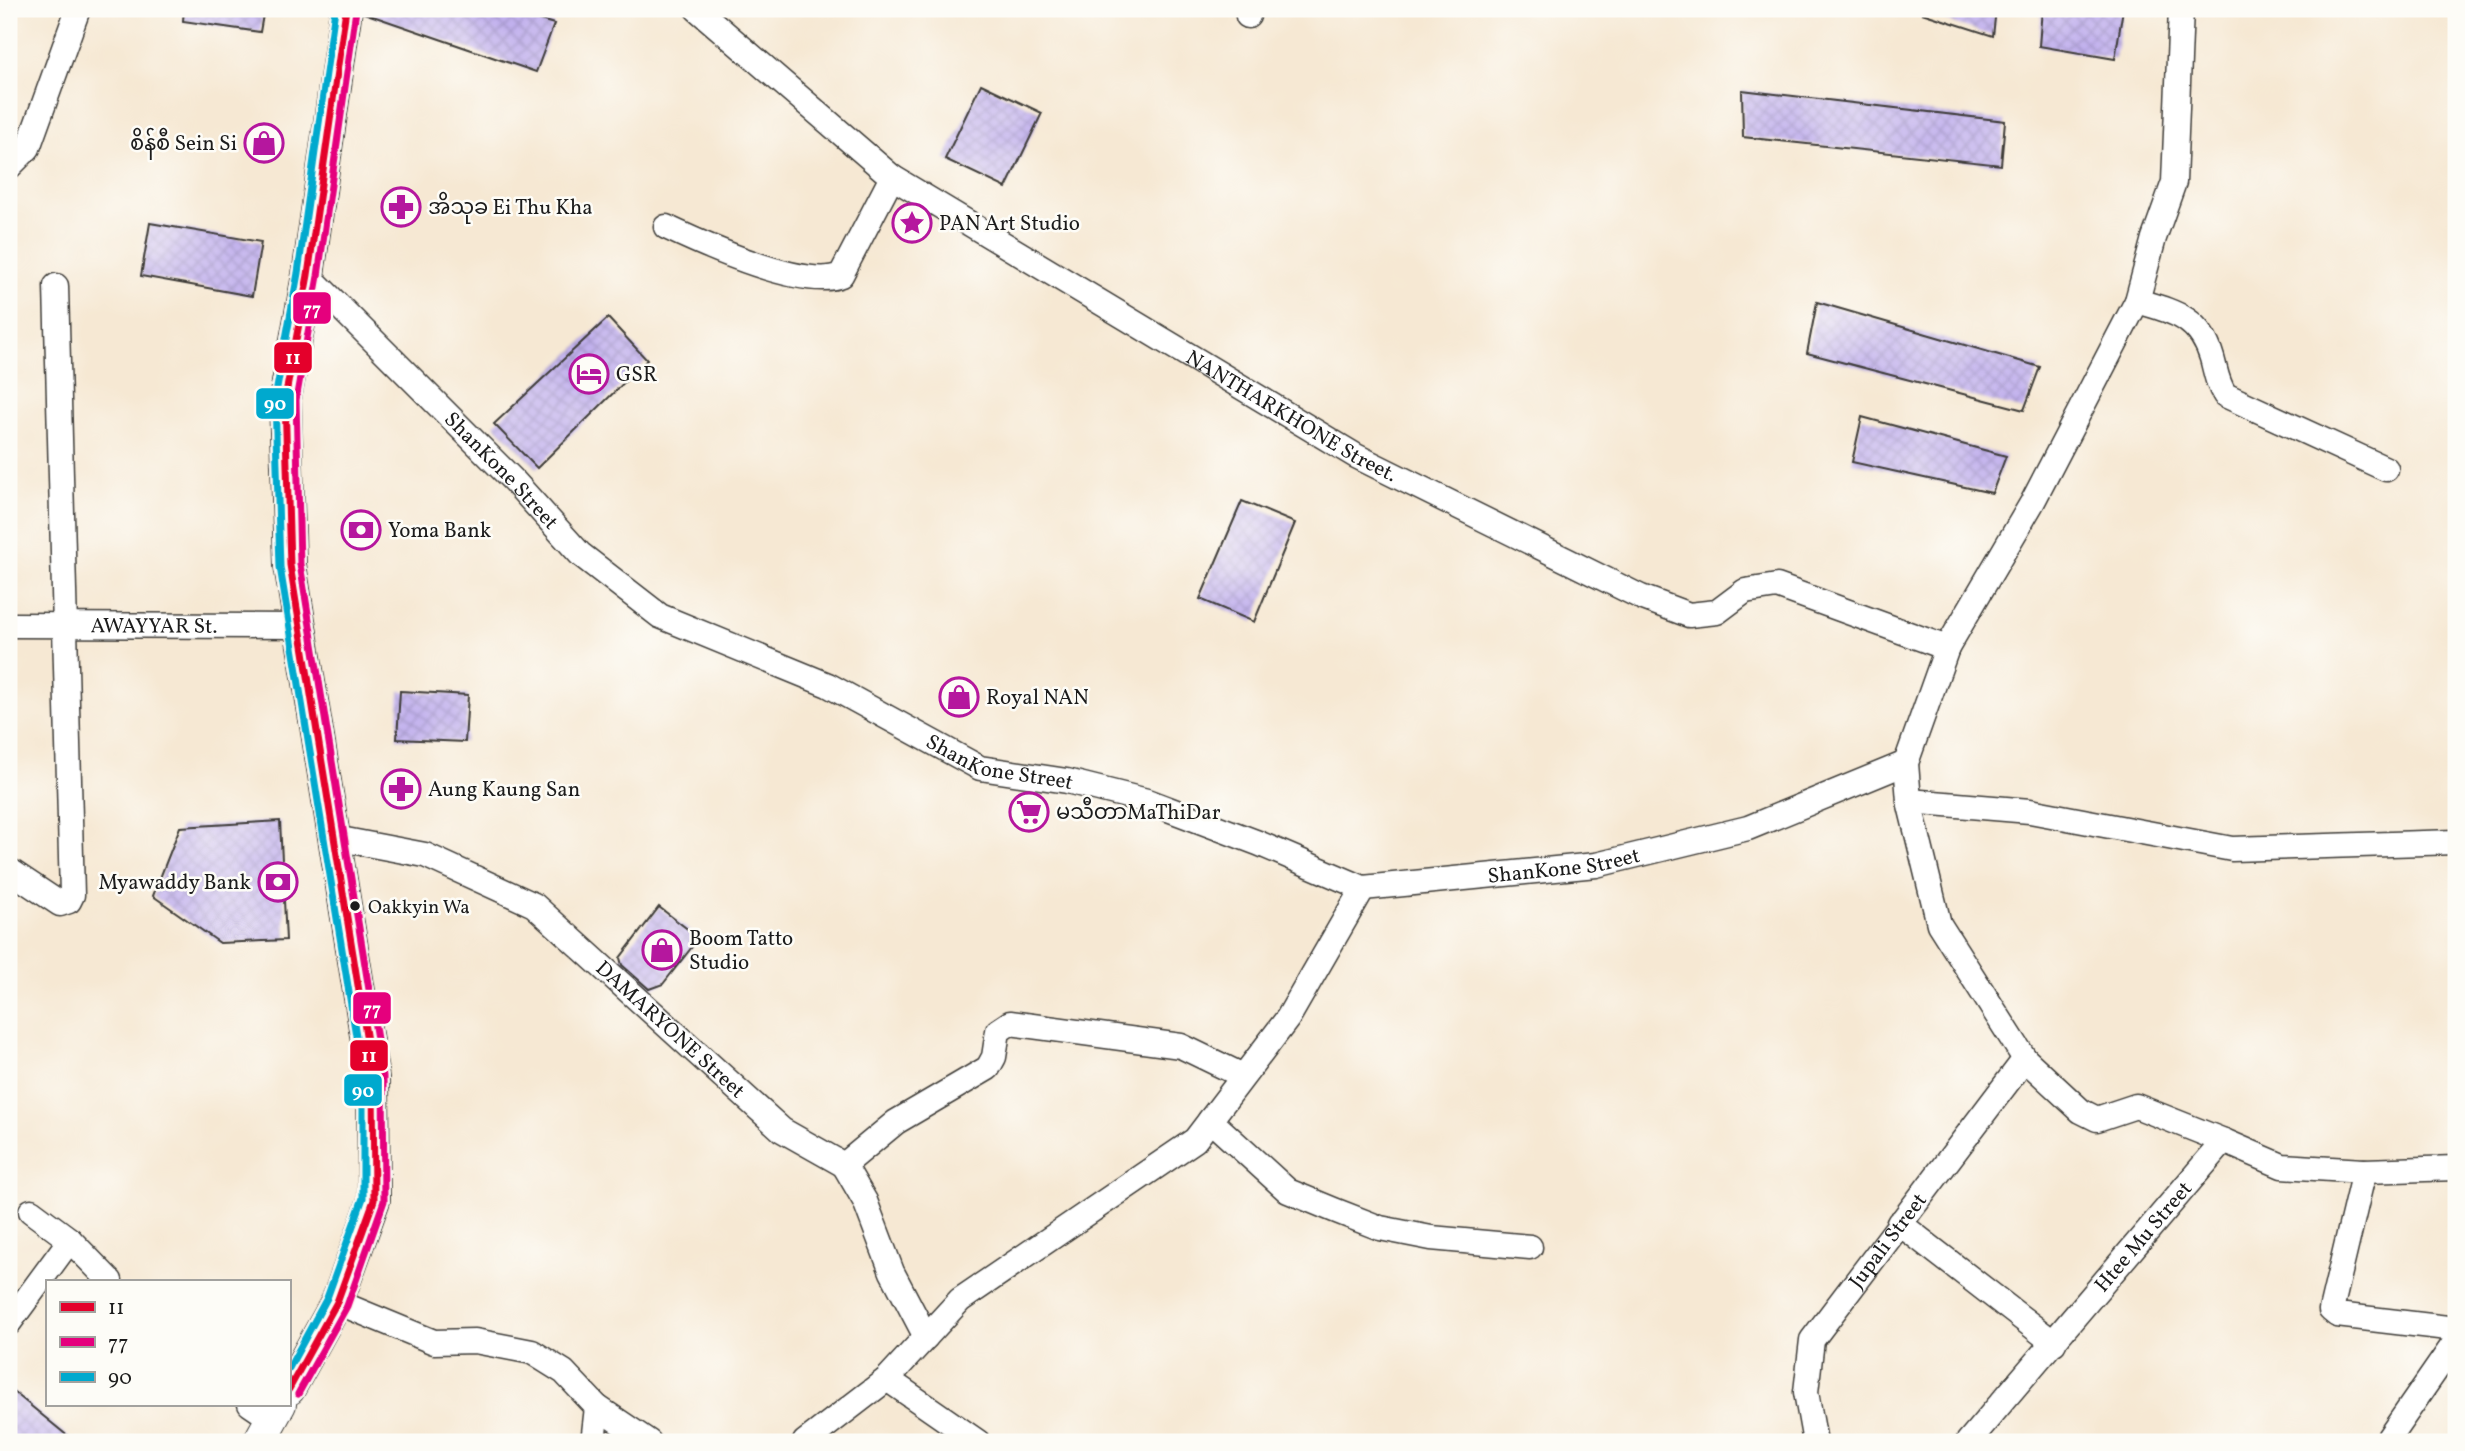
<svg xmlns="http://www.w3.org/2000/svg" width="2465" height="1451" font-family="Vollkorn,'Noto Sans Myanmar',serif">
<defs>
<pattern id="building-cross-hatch" width="8" height="8" patternUnits="userSpaceOnUse" patternTransform="scale(1.75)"><rect width="8" height="8" fill="#c1b0ed"/><path d="M0 0l8 8M0 8l8-8" fill="none" stroke="#a597cb"/></pattern>
</defs>
<rect width="100%" height="100%" fill="#fdfcf7"/>
<filter id="ink" filterUnits="userSpaceOnUse"><feTurbulence type="fractalNoise" baseFrequency=".0143" numOctaves="2"/><feDisplacementMap in="SourceGraphic" scale="14" xChannelSelector="R" yChannelSelector="G"/><feConvolveMatrix kernelMatrix="1 2 1 2 8 2 1 2 1" color-interpolation-filters="sRGB"/></filter>
<filter id="wash" filterUnits="userSpaceOnUse"><feTurbulence type="fractalNoise" baseFrequency=".00686" numOctaves="4" result="noise"/><feDisplacementMap in="SourceGraphic" scale="28" xChannelSelector="R" yChannelSelector="G"/><feGaussianBlur stdDeviation="1.57" result="paint"/><feColorMatrix in="noise" values="0 0 0 0 0 0 0 0 0 0 0 0 0 0 0 0 0 1.4 0 .05"/><feComposite in="paint" operator="in"/></filter>
<g filter="url(#wash)">
<rect width="100%" height="100%" fill="#f6e8d3"/>
<g id="blocks">
<g fill="url(#building-cross-hatch)">
<path d="M 184,9 L 264,9 L 260,32 L 183,21 Z"/>
<path d="M 364,9 L 503,9 L 554,24 L 536,72 L 364,13 Z"/>
<path d="M 1923,9 L 1996,9 L 1993,36 L 1922,13 Z"/>
<path d="M 2042,9 L 2123,9 L 2115,59 L 2039,46 Z"/>
<path d="M 981,84 L 1042,113 L 1006,188 L 945,159 Z"/>
<path d="M 1742,90 L 2005,121 L 2001,165 L 1743,137 Z"/>
<path d="M 150,223 L 261,242 L 252,296 L 141,276 Z"/>
<path d="M 1817,302 L 2040,367 L 2024,410 L 1807,353 Z"/>
<path d="M 608,318 L 647,360 L 537,468 L 494,424 Z"/>
<path d="M 1862,417 L 2006,456 L 1992,493 L 1852,462 Z"/>
<path d="M 1242,501 L 1295,523 L 1254,622 L 1200,599 Z"/>
<path d="M 400,691 L 468,695 L 465,742 L 397,739 Z"/>
<path d="M 280,821 L 286,940 L 220,943 L 153,896 L 180,827 Z"/>
<path d="M 659,907 L 699,938 L 663,984 L 649,989 L 622,965 L 620,958 Z"/>
<path d="M 9,1388 L 75,1442 L 9,1442 Z"/>
</g>
</g>
</g>
<g filter="url(#ink)">
<use href="#blocks" fill-opacity="0" stroke="#3d3b37" stroke-width="2"/>
<g fill="none" stroke-linecap="round" stroke-linejoin="round">
<g stroke="#3d3b37" stroke-width="27">
<g id="minor">
<path id="s1" d="M 697,9 L 892,177 L 1356,456 L 1641,597 L 1689,615 L 1717,612 L 1745,591 L 1777,586 L 1947,648"/>
<path d="M 1247,9 L 1248,16"/>
<path d="M 2181,9 L 2174,182 L 2154,238 L 2137,301 L 2032,503 L 1947,648 L 1906,763 L 1909,801 L 1939,924 L 2025,1059 L 2081,1111 L 2097,1119 L 2136,1106 L 2224,1141"/>
<path d="M 9,167 L 28,148 L 78,9"/>
<path d="M 666,227 C 702,244 804,291 841,275 L 892,177"/>
<path id="s2" d="M 308,275 L 514,481 L 580,554 L 660,616 L 828,685 L 980,768 L 1067,781 L 1147,801 L 1258,843 L 1363,888 L 1596,865 L 1748,828 L 1906,763"/>
<path d="M 2137,301 C 2174,312 2200,317 2212,358 C 2216,372 2217,383 2225,395 L 2386,469"/>
<path id="s3" d="M 9,625 L 300,626"/>
<path d="M 1909,801 L 2030,811 L 2232,849 L 2456,842"/>
<path id="s4" d="M 335,838 L 425,855 L 534,905 L 782,1130 L 844,1165 L 896,1122 L 988,1068 L 994,1057 L 998,1031 L 1010,1023 L 1181,1046 L 1243,1076"/>
<path d="M 9,870 L 60,904 L 69,901 L 72,895 L 56,286"/>
<path d="M 1210,1120 L 1288,1191 L 1334,1210 L 1380,1228 L 1431,1238 L 1530,1247"/>
<path d="M 844,1165 L 865,1201 L 892,1272 L 926,1337"/>
<path d="M 2364,1171 L 2331,1310 L 2337,1315 L 2456,1329"/>
<path d="M 31,1211 L 70,1240 L 110,1281"/>
<path d="M 1899,1223 L 2054,1343"/>
<path d="M 337,1302 L 434,1342 L 475,1341 L 532,1352 L 564,1372 L 597,1407 L 649,1442"/>
<path d="M 9,1323 L 70,1240"/>
<path d="M 887,1379 L 978,1442"/>
<path d="M 250,1404 L 272,1419"/>
<path d="M 593,1442 L 597,1407"/>
<path d="M 805,1442 L 887,1379 L 960,1300 L 1195,1140 L 1288,1018 L 1363,888"/>
<path id="s5" d="M 1815,1442 L 1806,1392 L 1812,1340 L 2025,1059"/>
<path id="s6" d="M 1968,1442 L 2224,1141 L 2282,1166 L 2364,1171 L 2456,1168"/>
<path d="M 2386,1442 L 2456,1341"/>
</g>
</g>
<g stroke="#3d3b37" stroke-width="34">
<g id="major">
<path d="M 289,1389 L 337,1302 L 374,1200 L 373,1078 L 290,565 L 285,399 L 308,275 L 346,9"/>
<path d="M 259,1442 L 280,1404"/>
</g>
</g>
<use href="#minor" stroke="#fff" stroke-width="24"/>
<use href="#major" stroke="#fff" stroke-width="32"/>
<g stroke="#fdfcf7" stroke-width="12">
<path id="bus-1" d="M 289,1389 L 337,1302 L 374,1200 L 373,1078 L 290,565 L 285,399 L 308,275 L 346,9"/>
</g>
<g stroke="#fdfcf7" stroke-width="12">
<path id="bus-2" d="M 298,1394 L 347,1306 L 384,1201 L 383,1076 L 300,564 L 296,400 L 318,276 L 356,10"/>
</g>
<g stroke="#fdfcf7" stroke-width="12">
<path id="bus-3" d="M 289,1368 L 327,1298 L 363,1198 L 363,1079 L 280,567 L 275,399 L 298,273 L 335,9"/>
</g>
<use href="#bus-1" stroke="#e4002b" stroke-width="7"/>
<use href="#bus-2" stroke="#e5007d" stroke-width="7"/>
<use href="#bus-3" stroke="#00a9ce" stroke-width="7"/>
</g>
</g>
<defs>
<g id="shop-ring" transform="scale(2.0125)"><circle r="9.5" fill="#fdfcf7" stroke="#b5179e" stroke-width="1.5"/><path d="M-5-2.5h2.3a2.7 3.5 0 0 1 5.4 0H5L5.5 6h-11ZM-1.5-2.5h3a1.5 2.3 0 0 0-3 0Z" fill="#b5179e"/></g>
<g id="pharmacy-ring" transform="scale(2.0125)"><circle r="9.5" fill="#fdfcf7" stroke="#b5179e" stroke-width="1.5"/><path d="M-2-6h4v4h4v4h-4v4h-4v-4h-4v-4h4Z" fill="#b5179e"/></g>
<g id="sight-ring" transform="scale(2.0125)"><circle r="9.5" fill="#fdfcf7" stroke="#b5179e" stroke-width="1.5"/><path d="M0-6L1.8-2.2L6-1.7L2.9 1.2L3.7 5.4L0 3.3L-3.7 5.4L-2.9 1.2L-6-1.7L-1.8-2.2Z" fill="#b5179e"/></g>
<g id="hotel-ring" transform="scale(2.0125)"><circle r="9.5" fill="#fdfcf7" stroke="#b5179e" stroke-width="1.5"/><path d="M-6-4.5h1.5V1H6V5H4.5V3h-9V5H-6ZM-4 0a1.8 1.8 0 1 1 3.6 0ZM.5 0V-2.5h3Q6-2.5 6 0Z" fill="#b5179e"/></g>
<g id="bank-ring" transform="scale(2.0125)"><circle r="9.5" fill="#fdfcf7" stroke="#b5179e" stroke-width="1.5"/><path d="M-6-4H6V4H-6ZM0-2.3a2.3 2.3 0 1 0 0 4.6a2.3 2.3 0 1 0 0-4.6Z" fill="#b5179e"/></g>
<g id="supermarket-ring" transform="scale(2.0125)"><circle r="9.5" fill="#fdfcf7" stroke="#b5179e" stroke-width="1.5"/><path d="M-6-5.5h2.5l.6 2H6L4.5 2H-2.5L-4.4-4H-6ZM-1.5 3.2a1.3 1.3 0 1 0 .1 0ZM3 3.2a1.3 1.3 0 1 0 .1 0Z" fill="#b5179e"/></g>
</defs>
<g fill-rule="evenodd">
<use href="#shop-ring" x="264" y="143"/>
<use href="#pharmacy-ring" x="401" y="207"/>
<use href="#sight-ring" x="912" y="223"/>
<use href="#hotel-ring" x="589" y="374"/>
<use href="#bank-ring" x="361" y="530"/>
<use href="#shop-ring" x="959" y="697"/>
<use href="#pharmacy-ring" x="401" y="789"/>
<use href="#supermarket-ring" x="1029" y="812"/>
<use href="#bank-ring" x="278" y="882"/>
<use href="#shop-ring" x="662" y="950"/>
</g>
<circle fill="#1c1c1c" stroke="#fdfcf7" stroke-width="2.5" cx="355" cy="906" r="6"/>
<g text-anchor="middle" stroke-width="5" stroke-linejoin="round" paint-order="stroke">
<g font-size="19" fill="#1c1c1c" stroke="#fdfcf7" text-anchor="start">
<text x="368" y="913">Oakkyin Wa</text>
</g>
<g font-size="21" fill="#1c1c1c" stroke="#fdfcf7" text-anchor="start">
<text x="237" y="150" text-anchor="end">စိန်စီ Sein Si</text>
<text x="428" y="214">အိသုခ Ei Thu Kha</text>
<text x="939" y="230">PAN Art Studio</text>
<text x="616" y="381">GSR</text>
<text x="388" y="537">Yoma Bank</text>
<text x="986" y="704">Royal NAN</text>
<text x="428" y="796">Aung Kaung San</text>
<text x="1056" y="819">မသီတာMaThiDar</text>
<text x="251" y="889" text-anchor="end">Myawaddy Bank</text>
<text x="689" y="945">Boom Tatto<tspan x="689" dy="24">Studio</tspan></text>
</g>
<g font-size="21" fill="#1c1c1c" stroke="#fdfcf7">
<text dy="7" stroke="none"><textPath href="#s1" startOffset="723">NANTHARKHONE Street.</textPath></text>
<text dy="7" stroke="none"><textPath href="#s2" startOffset="275">ShanKone Street</textPath></text>
<text dy="7" stroke="none"><textPath href="#s3" startOffset="145">AWAYYAR St.</textPath></text>
<text dy="7" stroke="none"><textPath href="#s2" startOffset="863">ShanKone Street</textPath></text>
<text dy="7" stroke="none"><textPath href="#s2" startOffset="1451">ShanKone Street</textPath></text>
<text dy="7" stroke="none"><textPath href="#s4" startOffset="396">DAMARYONE Street</textPath></text>
<text dy="7" stroke="none"><textPath href="#s6" startOffset="270">Htee Mu Street</textPath></text>
<text dy="7" stroke="none"><textPath href="#s5" startOffset="228">Jupali Street</textPath></text>
</g>
</g>
<g stroke="#fdfcf7" stroke-width="2.5">
<rect x="292" y="291" width="40" height="34" rx="7" fill="#e5007d"/>
<rect x="273" y="341" width="40" height="33" rx="7" fill="#e4002b"/>
<rect x="255" y="387" width="40" height="33" rx="7" fill="#00a9ce"/>
<rect x="352" y="991" width="40" height="34" rx="7" fill="#e5007d"/>
<rect x="349" y="1039" width="40" height="33" rx="7" fill="#e4002b"/>
<rect x="343" y="1073" width="40" height="34" rx="7" fill="#00a9ce"/>
</g>
<g font-size="19" text-anchor="middle" font-weight="bold" fill="#fff">
<text x="312" y="315">77</text>
<text x="293" y="364">11</text>
<text x="275" y="410">90</text>
<text x="372" y="1015">77</text>
<text x="369" y="1062">11</text>
<text x="363" y="1097">90</text>
</g>
<rect width="2465" height="1451" fill="none" stroke="#fdfcf7" stroke-width="35"/>
<rect x="46" y="1280" width="245" height="126" fill="#fdfcf7" stroke="#a3a29f" stroke-width="2"/>
<rect x="60" y="1302" width="35" height="10" fill="#e4002b" stroke="#a3a29f" stroke-width="2"/>
<text x="108" y="1314" font-size="21" fill="#1c1c1c">11</text>
<rect x="60" y="1337" width="35" height="10" fill="#e5007d" stroke="#a3a29f" stroke-width="2"/>
<text x="108" y="1350" font-size="21" fill="#1c1c1c">77</text>
<rect x="60" y="1372" width="35" height="10" fill="#00a9ce" stroke="#a3a29f" stroke-width="2"/>
<text x="108" y="1384" font-size="21" fill="#1c1c1c">90</text>
</svg>
